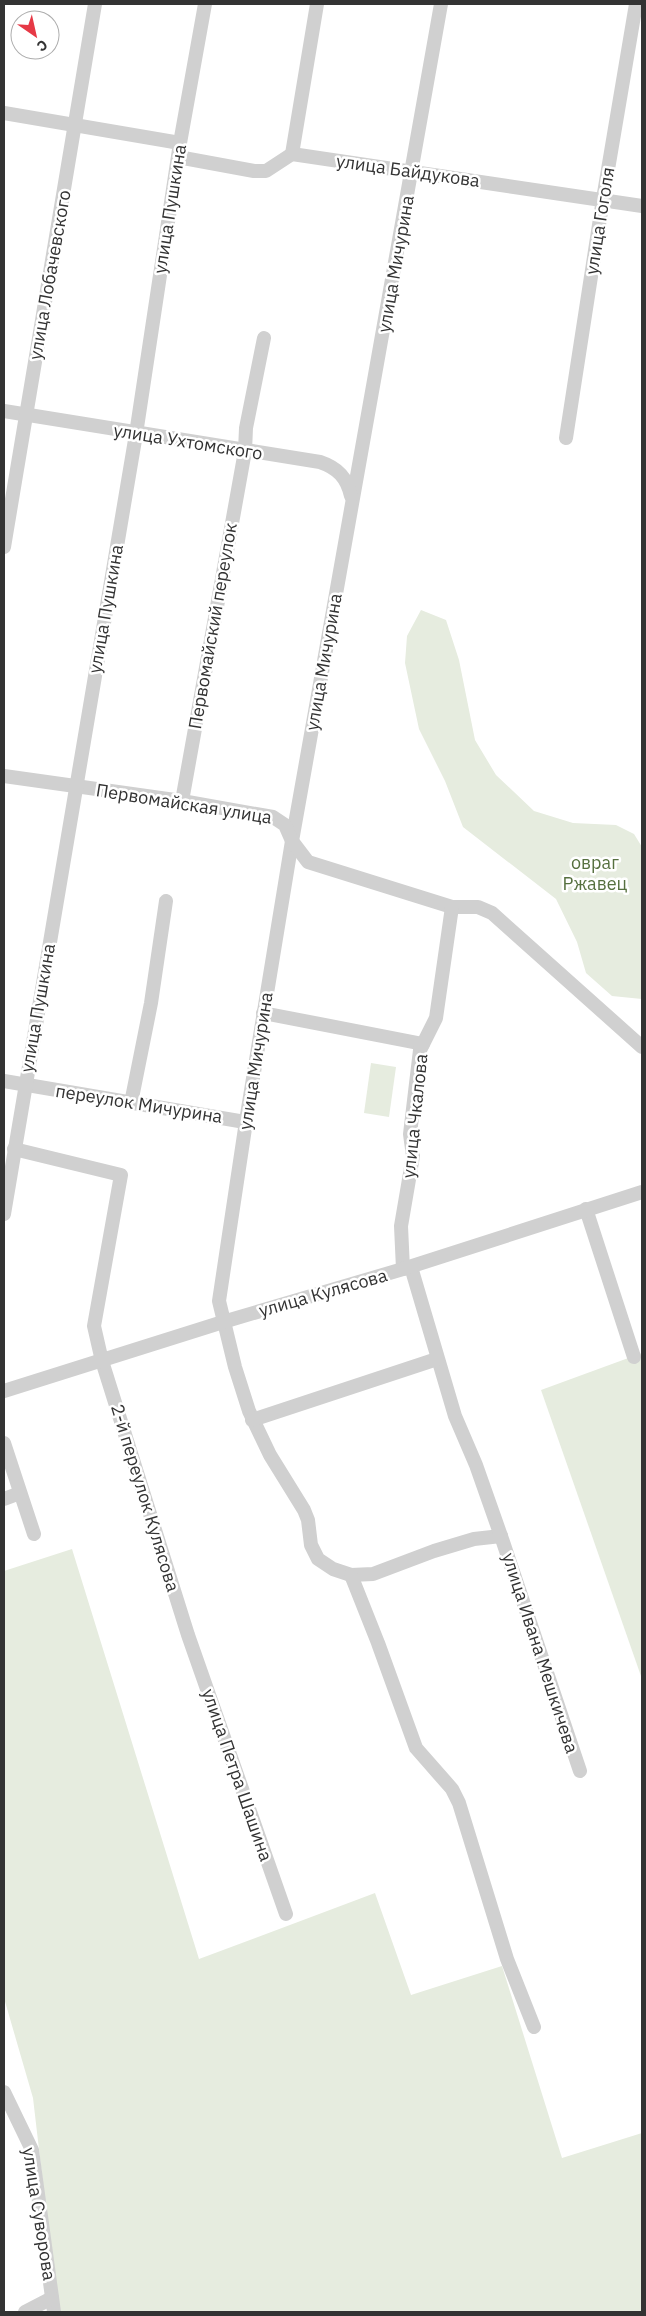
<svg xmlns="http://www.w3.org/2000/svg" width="646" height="2316" font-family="'IBM Plex Sans',sans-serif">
<rect width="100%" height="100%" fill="#fff"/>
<g fill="#e6ecdf">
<path d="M 421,610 L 446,620 L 459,660 L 475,740 L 496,775 L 534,811 L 573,823 L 616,825 L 634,834 L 642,847 L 642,999 L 612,996 L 586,973 L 577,942 L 556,899 L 463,827 L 445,781 L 419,729 L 405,663 L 407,636 Z"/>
<path d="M 371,1063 L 396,1067 L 389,1117 L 364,1113 Z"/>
<path d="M 642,1353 L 642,1679 L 541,1390 Z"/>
<path d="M 72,1549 L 199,1959 L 375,1893 L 411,1995 L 502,1966 L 562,2158 L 642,2133 L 642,2312 L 58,2312 L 33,2098 L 4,1998 L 4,1571 Z"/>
</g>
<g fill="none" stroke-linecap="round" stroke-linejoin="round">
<g stroke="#d0d0d0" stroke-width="14">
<path d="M 441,4 L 292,841 L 247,1115 L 219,1301 L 235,1367 L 249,1411 L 270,1455 L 304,1510 L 308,1520 L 311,1545 L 318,1559 L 333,1569 L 351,1575 L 373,1574 L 434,1551 L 474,1539 L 501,1536"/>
<path d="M 4,113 L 180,143"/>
<path d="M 292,154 L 317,4"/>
<path d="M 178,157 L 254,171 L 266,171 L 292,154 L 642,206"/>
<path d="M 4,411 L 320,462 C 338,468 347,478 351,496"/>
<path d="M 566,438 L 603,199 L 636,4"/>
<path d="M 4,547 L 95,4"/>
<path d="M 4,776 L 182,801 L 273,817 L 285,825 L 292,841 L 308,862 L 452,907 L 478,907 L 492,913 L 642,1047"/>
<path d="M 182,801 L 245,451 L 246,428 L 264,338"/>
<path d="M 263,1013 L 423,1044"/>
<path d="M 4,1081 L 245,1122"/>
<path d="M 131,1103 L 151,1003 L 166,901"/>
<path d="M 14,1149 L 121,1175 L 94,1326 L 102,1361 L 188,1635 L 286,1914"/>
<path d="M 586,1209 L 634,1357"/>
<path d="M 4,1214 L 136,434 L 180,143 L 205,4"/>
<path d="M 411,1267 L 455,1416 L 476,1465 L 501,1536 L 580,1771"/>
<path d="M 403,1269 L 401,1226 L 413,1156 L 410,1134 L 420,1050 L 436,1018 L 452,907"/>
<path d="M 4,1391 L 223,1322 L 403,1269 L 642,1192"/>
<path d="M 252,1420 L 437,1359"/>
<path d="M 4,1443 L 34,1534"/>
<path d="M 4,1499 L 20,1493"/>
<path d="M 351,1575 L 378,1643 L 416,1748 L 452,1789 L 459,1803 L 507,1959 L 534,2027"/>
<path d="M 4,2092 L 32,2150 L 54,2312"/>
<path d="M 25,2312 L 52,2298"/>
</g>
</g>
<g text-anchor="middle" stroke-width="5" stroke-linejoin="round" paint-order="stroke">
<g font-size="18" fill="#333" stroke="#fff">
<text transform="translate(408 171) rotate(8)" y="6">улица Байдукова</text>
<text transform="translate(170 209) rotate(-81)" y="6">улица Пушкина</text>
<text transform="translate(600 221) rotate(-81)" y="6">улица Гоголя</text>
<text transform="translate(396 264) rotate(-80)" y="6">улица Мичурина</text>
<text transform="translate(50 275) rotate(-80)" y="6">улица Лобачевского</text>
<text transform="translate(188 442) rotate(9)" y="6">улица Ухтомского</text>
<text transform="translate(106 609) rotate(-80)" y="6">улица Пушкина</text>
<text transform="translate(213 626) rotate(-80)" y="6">Первомайский переулок</text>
<text transform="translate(324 662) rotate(-80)" y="6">улица Мичурина</text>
<text transform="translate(184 804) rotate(9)" y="6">Первомайская улица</text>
<text transform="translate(38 1008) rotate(-80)" y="6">улица Пушкина</text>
<text transform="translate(256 1061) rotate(-81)" y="6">улица Мичурина</text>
<text transform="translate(139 1104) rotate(9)" y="6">переулок Мичурина</text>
<text transform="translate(415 1116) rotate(-84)" y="6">улица Чкалова</text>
<text transform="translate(323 1293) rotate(-16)" y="6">улица Кулясова</text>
<text transform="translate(145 1498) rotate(73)" y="6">2-й переулок Кулясова</text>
<text transform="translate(540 1653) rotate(72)" y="6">улица Ивана Мешкичева</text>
<text transform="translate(237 1775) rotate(71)" y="6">улица Петра Шашина</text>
<text transform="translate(39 2214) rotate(81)" y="6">улица Суворова</text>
</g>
<g font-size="18" fill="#56703f" stroke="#fff">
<text x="595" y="869">овраг<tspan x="595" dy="21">Ржавец</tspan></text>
</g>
</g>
<rect width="646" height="2316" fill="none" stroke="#333333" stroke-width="10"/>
<g transform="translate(35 35) rotate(146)"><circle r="24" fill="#ffffff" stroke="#adadad"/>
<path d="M0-4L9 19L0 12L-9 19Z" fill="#e63946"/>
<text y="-8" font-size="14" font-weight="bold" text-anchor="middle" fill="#333333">С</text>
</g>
</svg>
